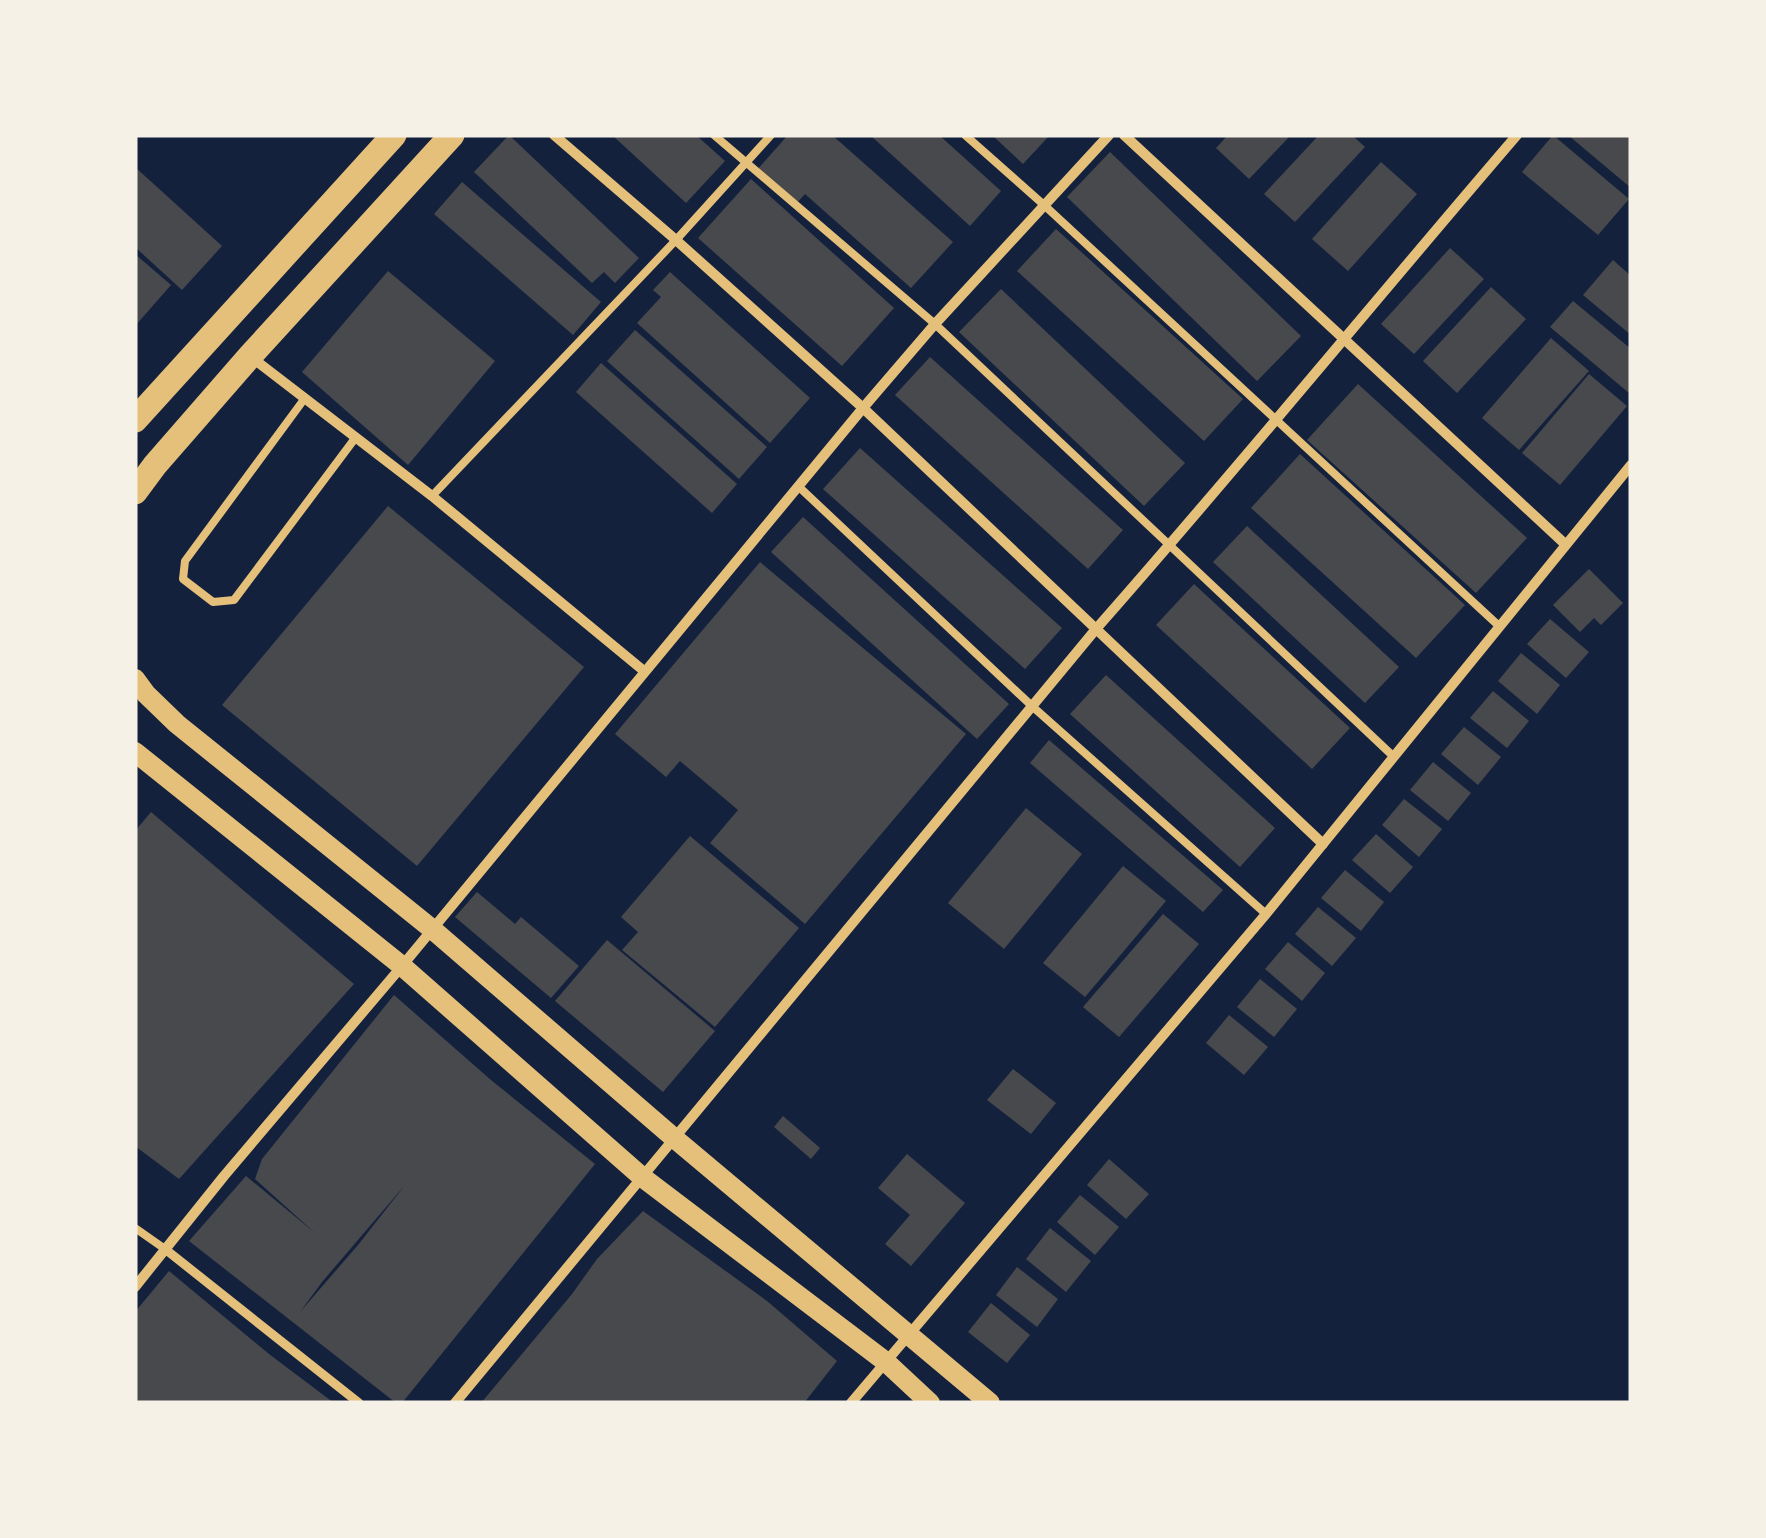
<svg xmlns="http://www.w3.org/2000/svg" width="1766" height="1538" font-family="Arial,sans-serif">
<rect width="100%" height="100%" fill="#14213d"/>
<g fill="#48494c" fill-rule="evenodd">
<path d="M 509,135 L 639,258 L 615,283 L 604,272 L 592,283 L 474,172 Z"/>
<path d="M 612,135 L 696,135 L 725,161 L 686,203 Z"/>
<path d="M 788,135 L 832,135 L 953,242 L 911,288 L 805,194 L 795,205 L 756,171 Z"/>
<path d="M 870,135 L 939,135 L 1001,191 L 970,226 Z"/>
<path d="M 992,135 L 1050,135 L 1023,164 Z"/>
<path d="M 1228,135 L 1291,135 L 1249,179 L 1216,148 Z"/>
<path d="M 1319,135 L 1352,135 L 1365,147 L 1295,222 L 1264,194 Z"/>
<path d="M 1553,135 L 1629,199 L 1598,235 L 1522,172 Z"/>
<path d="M 1568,135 L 1631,135 L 1631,188 Z"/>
<path d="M 1110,152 L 1301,336 L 1257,381 L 1067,197 Z"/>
<path d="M 1381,162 L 1417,194 L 1348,271 L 1312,239 Z"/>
<path d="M 135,167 L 222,246 L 182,290 L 135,247 Z"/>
<path d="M 751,179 L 894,308 L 842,366 L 698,238 Z"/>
<path d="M 462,182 L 601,302 L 573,335 L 434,214 Z"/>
<path d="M 1056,229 L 1243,399 L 1204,441 L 1017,271 Z"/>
<path d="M 1450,248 L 1484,279 L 1414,354 L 1381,324 Z"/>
<path d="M 135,254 L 171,285 L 135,326 Z"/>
<path d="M 1613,260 L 1631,276 L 1631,335 L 1583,295 Z"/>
<path d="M 388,271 L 495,361 L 408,465 L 302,372 Z"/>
<path d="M 670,272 L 810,398 L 770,443 L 637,323 L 661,297 L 653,290 Z"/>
<path d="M 1491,287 L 1526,319 L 1457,393 L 1423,361 Z"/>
<path d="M 1001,289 L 1185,463 L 1144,506 L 959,332 Z"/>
<path d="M 1573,301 L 1631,349 L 1631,390 L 1629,393 L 1550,327 Z"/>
<path d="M 635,330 L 767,447 L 739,479 L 607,361 Z"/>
<path d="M 1551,338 L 1589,371 L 1519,450 L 1482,418 Z"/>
<path d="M 930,357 L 1123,530 L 1088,569 L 895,395 Z"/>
<path d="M 601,363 L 737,484 L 712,513 L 576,392 Z"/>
<path d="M 1589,374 L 1627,406 L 1560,485 L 1522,453 Z"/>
<path d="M 1358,384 L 1527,538 L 1476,593 L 1307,440 Z"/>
<path d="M 860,448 L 1062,628 L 1025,669 L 823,489 Z"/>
<path d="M 1300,454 L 1465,605 L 1416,658 L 1251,508 Z"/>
<path d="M 388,506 L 584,667 L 417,866 L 222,705 Z"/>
<path d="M 803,517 L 1009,704 L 977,739 L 771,552 Z"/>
<path d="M 1247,526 L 1399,667 L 1365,703 L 1213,562 Z"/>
<path d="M 760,562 L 966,734 L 805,924 L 710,843 L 738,810 L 680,761 L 666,777 L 615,734 Z"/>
<path d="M 1589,569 L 1623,603 L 1601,625 L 1594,618 L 1580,632 L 1553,605 Z"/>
<path d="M 1194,584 L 1350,728 L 1312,769 L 1156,625 Z"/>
<path d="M 1550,619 L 1589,652 L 1566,678 L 1527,644 Z"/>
<path d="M 1521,653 L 1560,685 L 1537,714 L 1498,681 Z"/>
<path d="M 1106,675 L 1275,828 L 1240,867 L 1070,714 Z"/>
<path d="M 1493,691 L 1529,721 L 1507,748 L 1470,718 Z"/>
<path d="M 1464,727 L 1501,757 L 1478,785 L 1441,754 Z"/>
<path d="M 1049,740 L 1223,890 L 1203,912 L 1030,763 Z"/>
<path d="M 1433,762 L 1471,793 L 1448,821 L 1410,790 Z"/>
<path d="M 1404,799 L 1442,829 L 1419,857 L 1382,825 Z"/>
<path d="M 1026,808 L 1082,854 L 1004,949 L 948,903 Z"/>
<path d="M 151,812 L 354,984 L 179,1179 L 135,1146 L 135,831 Z"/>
<path d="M 1376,834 L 1413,867 L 1390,893 L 1352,860 Z"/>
<path d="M 690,836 L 799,928 L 715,1027 L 622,950 L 638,932 L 621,917 Z"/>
<path d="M 1123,866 L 1166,901 L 1085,997 L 1043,963 Z"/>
<path d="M 1345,870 L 1384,902 L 1361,931 L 1321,898 Z"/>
<path d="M 477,892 L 515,924 L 521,917 L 579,966 L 551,998 L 455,917 Z"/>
<path d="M 1318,907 L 1356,938 L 1332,966 L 1295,934 Z"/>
<path d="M 1163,914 L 1199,944 L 1119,1037 L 1083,1007 Z"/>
<path d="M 607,940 L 715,1031 L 663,1092 L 555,1001 Z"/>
<path d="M 1288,942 L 1325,973 L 1302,1001 L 1265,969 Z"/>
<path d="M 1260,979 L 1297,1009 L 1274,1037 L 1237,1007 Z"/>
<path d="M 394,995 L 491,1080 L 595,1164 L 402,1403 L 396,1403 L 189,1241 L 246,1176 L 315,1233 L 255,1179 L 262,1159 ZM 405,1185 L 358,1245 L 300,1312 L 322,1282 Z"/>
<path d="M 1229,1015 L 1268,1047 L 1244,1075 L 1206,1043 Z"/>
<path d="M 1013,1069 L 1056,1103 L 1031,1134 L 987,1100 Z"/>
<path d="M 783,1116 L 820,1148 L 811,1159 L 774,1127 Z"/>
<path d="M 907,1154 L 965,1203 L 911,1266 L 885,1244 L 910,1215 L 878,1188 Z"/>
<path d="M 1109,1159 L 1149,1194 L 1126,1219 L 1087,1185 Z"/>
<path d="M 1080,1195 L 1119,1227 L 1095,1255 L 1057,1222 Z"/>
<path d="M 643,1211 L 767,1301 L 837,1361 L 804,1403 L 481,1403 L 572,1294 L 597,1259 Z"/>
<path d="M 1050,1228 L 1091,1261 L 1066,1292 L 1026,1259 Z"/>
<path d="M 1017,1267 L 1058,1299 L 1037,1327 L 996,1295 Z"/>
<path d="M 169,1271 L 269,1354 L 334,1403 L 135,1403 L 135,1312 Z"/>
<path d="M 991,1303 L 1030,1335 L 1007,1363 L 968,1332 Z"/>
</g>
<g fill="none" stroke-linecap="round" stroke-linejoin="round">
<g stroke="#e5c07b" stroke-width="8">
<path d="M 714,135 L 935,324 L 1393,756"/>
<path d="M 965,135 L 1044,205 L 1499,626"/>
<path d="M 305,398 L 185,561 L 183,579 L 213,602 L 234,600 L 356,437"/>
<path d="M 798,486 L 1033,707 L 1266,914"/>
<path d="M 432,496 L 676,240 L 771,135"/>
<path d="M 135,1228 L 165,1249"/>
</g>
<path stroke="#e5c07b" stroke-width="9" d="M 165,1249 L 359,1403"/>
<g stroke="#e5c07b" stroke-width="10">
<path d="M 554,135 L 676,240 L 863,408 L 1323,844"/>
<path d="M 1124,135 L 1565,544"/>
<path d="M 251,357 L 432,496 L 644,671"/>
<path d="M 135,1287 L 224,1176 L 402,966 L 863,408 L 935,324 L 1109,135"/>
<path d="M 455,1403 L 1096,629 C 1239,467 1376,299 1517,135"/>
<path d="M 851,1403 L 1266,914 L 1631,465"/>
</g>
<g stroke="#e5c07b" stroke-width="20">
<path d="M 135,679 L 146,694 L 177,724 L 432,929 L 674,1138 L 990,1403"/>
<path d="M 135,752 L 402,966 L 642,1177 L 886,1362 L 930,1403"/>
</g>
<g stroke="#e5c07b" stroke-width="25">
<path d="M 135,420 L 394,135"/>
<path d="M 135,492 L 155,465 L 250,356 L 452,135"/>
</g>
</g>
<rect width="1766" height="1538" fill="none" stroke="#f6f1e7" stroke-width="275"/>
</svg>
